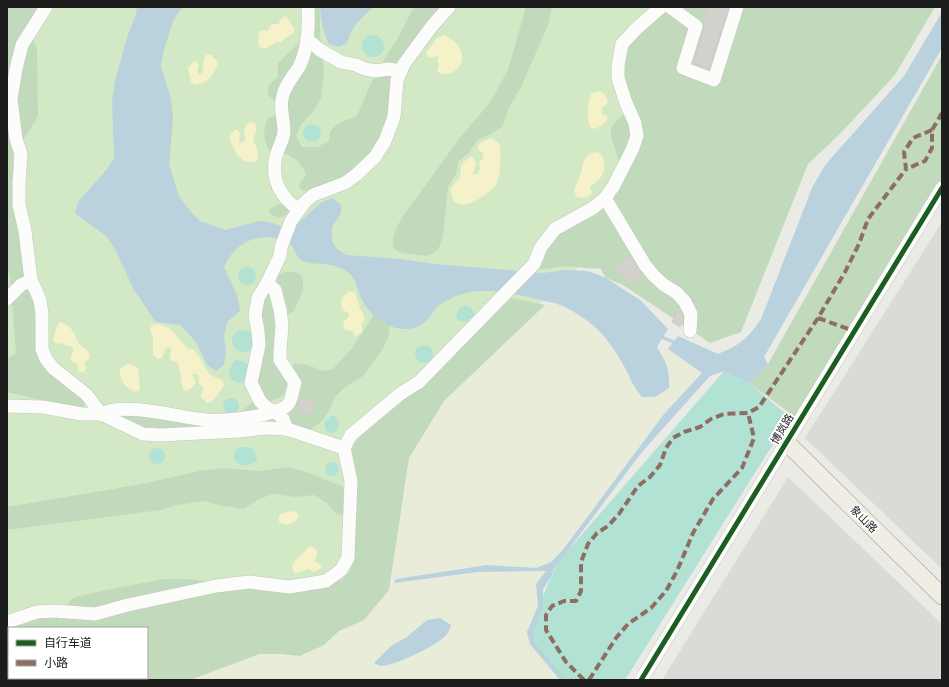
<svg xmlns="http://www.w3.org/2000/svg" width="949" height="687" font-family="Roboto,'Noto Sans SC',sans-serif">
<rect width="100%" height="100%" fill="#ebebe6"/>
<g fill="#dadad7">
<path d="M 942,222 L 942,569 L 805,438 Z"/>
<path d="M 788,477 L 942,624 L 942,680 L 662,680 Z"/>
</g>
<g fill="#e8ecd9">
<path d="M 545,305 L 559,305 L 576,313 L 596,328 L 615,351 L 624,366 L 634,387 L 666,363 L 661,355 L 668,349 L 702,373 L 664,414 L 562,551 L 551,562 L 536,568 L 487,565 L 396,579 L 390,578 L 409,458 L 444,401 Z"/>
<path d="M 491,571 L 547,571 L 536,584 L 538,606 L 527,632 L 547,663 L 560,680 L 190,680 L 259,654 L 280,654 L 300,656 L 324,645 L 339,631 L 364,620 L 389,590 L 389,585 L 394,583 Z"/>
</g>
<path fill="#d3e9c5" d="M 7,7 L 696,7 L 585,261 L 440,397 L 406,454 L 383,589 L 147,628 L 9,628 L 7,635 Z"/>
<g fill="#c2dabc" fill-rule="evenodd">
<path d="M 7,7 L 52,7 L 33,39 L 37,49 L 38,116 L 30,130 L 13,153 L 14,205 L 25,273 L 36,308 L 38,356 L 44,368 L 83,399 L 85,405 L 80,409 L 7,392 L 7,359 L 16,353 L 10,277 L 7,268 Z"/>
<path d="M 302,7 L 320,7 L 320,36 L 324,70 L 321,98 L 313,112 L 301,124 L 296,136 L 302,147 L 317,147 L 329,141 L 330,131 L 339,123 L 357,116 L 370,85 L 386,56 L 395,43 L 414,7 L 443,7 L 406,53 L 389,112 L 374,148 L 361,163 L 344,176 L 312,190 L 303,191 L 299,186 L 306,174 C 298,156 287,154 269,150 C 263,137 263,133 267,119 L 279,113 C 278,104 275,100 267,94 L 269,85 L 278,77 L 278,63 L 298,44 L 301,34 Z"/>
<path d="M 526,7 L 552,7 L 548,25 L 522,85 L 509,108 L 502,127 L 491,134 L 477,140 L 470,152 L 459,161 L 455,176 L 448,186 L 443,237 L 438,250 L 427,256 L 402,253 L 394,249 C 390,237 397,227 403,216 L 462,135 L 489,104 L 508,70 Z"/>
<path d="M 667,7 L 935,7 L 895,75 L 838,136 L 808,164 L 741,332 L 710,343 L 623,285 L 606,278 L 600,268 C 588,270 577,266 565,266 C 555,266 546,271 536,268 L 539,242 L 590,206 L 606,190 L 619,161 C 611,132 601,129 632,109 L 623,73 L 627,47 Z"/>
<path d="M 942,55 L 942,188 L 799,420 L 750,384 L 768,364 Z"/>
<path d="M 279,204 L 286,206 L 289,213 L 284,216 L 278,218 L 269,213 L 270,208 Z"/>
<path d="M 285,272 L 295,272 L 301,275 C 307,287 299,301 293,312 L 287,314 L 284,308 L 277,281 L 278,276 Z"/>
<path d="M 268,288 L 273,291 L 288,382 C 285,395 282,398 269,401 L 263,397 L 257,379 L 259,314 Z"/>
<path d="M 512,298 L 545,305 L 444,401 L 409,458 L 389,590 L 364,620 L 339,631 L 324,645 L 300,656 L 280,654 L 259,654 L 190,680 L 7,680 L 7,628 L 46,616 L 52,616 L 61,620 L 69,602 L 75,597 L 101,591 L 164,579 L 189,579 L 204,581 L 213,590 L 248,586 L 323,586 L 341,580 L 350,571 L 354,559 L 352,451 L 354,444 L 370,426 L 504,302 ZM 9,628 L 147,628 L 147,678 L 9,678 Z"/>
<path d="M 374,314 L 383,322 L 390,325 L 388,338 L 382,350 L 363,376 L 344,388 L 335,397 L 329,411 L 321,422 L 310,430 L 303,429 L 291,425 C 286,409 293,403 300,390 L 296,374 L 292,369 L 294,363 L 308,365 L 323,371 L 333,369 L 353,347 Z"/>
<path d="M 253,402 L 276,420 L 277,424 L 147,431 L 105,416 L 108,406 L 195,415 L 239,413 Z"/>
<path d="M 289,467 L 310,473 L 328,481 L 341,485 L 345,491 L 346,511 L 342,515 L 336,514 L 327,503 L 314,495 L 296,497 L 273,494 L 259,499 L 243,509 L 218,505 L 205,501 L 176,505 L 160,510 L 7,530 L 7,507 L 142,484 L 199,471 L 223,468 L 260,471 Z"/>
</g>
<g fill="#f5f2c9">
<path d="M 285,16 C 290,19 291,25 295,29 L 293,34 L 288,36 L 281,42 L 276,42 L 265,49 L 260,47 L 258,42 L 259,32 L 263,30 L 267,31 L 272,24 L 279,24 L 280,20 Z"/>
<path d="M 444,35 C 449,38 455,41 459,47 C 468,62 456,76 440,74 L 437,70 L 439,64 L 437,61 L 439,56 L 432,58 L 428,57 L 426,53 L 437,38 Z"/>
<path d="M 206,55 L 211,55 L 216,60 L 218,64 C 212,76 209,83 194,85 L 191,82 L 188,68 L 192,63 L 196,61 L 199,66 L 197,71 L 199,74 L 202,73 C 204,67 202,60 206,55 Z"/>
<path d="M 599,91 C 605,93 606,96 608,102 L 602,108 L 602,114 L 608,116 C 606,123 601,126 595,129 L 590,127 C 586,116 588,106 591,94 Z"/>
<path d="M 249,122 L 255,123 L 257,128 L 253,141 C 257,147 259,153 257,161 C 241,167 234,150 229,138 L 232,133 L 236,129 L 240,132 L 239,141 L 241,143 L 244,141 L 245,139 L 244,129 Z"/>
<path d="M 490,138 C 495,140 498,142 500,146 C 501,151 500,179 497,183 C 492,191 475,203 466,204 C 462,205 458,204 454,202 L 450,189 C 453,185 456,182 459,178 C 464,169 455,168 470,157 L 473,158 L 476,164 L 473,174 L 478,174 L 480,169 L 479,163 L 483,158 L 483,153 L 478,150 L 478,145 L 482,142 Z"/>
<path d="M 595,152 L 601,154 C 609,170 603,177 590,187 L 592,193 C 588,198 583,199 577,197 L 574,191 C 576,185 579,179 581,173 C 584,162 583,156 595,152 Z"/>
<path d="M 350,291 L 355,292 L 360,308 L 364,315 L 364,320 L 361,325 L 363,331 L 355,337 L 353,331 L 345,330 L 343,322 L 349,316 L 348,312 L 344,311 C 338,302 342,295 350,291 Z"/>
<path d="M 60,322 C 68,324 73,330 76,337 C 77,339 77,342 79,343 C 84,350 89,347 90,358 L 84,363 L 86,369 L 83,372 L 79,372 L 77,364 L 71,361 L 71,356 L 74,349 L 71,346 L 67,346 L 63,343 L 58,344 L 55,343 L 53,340 C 55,334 56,325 60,322 Z"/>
<path d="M 159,324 L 170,328 L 187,348 C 203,350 201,370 213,376 C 215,378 219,379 222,380 L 224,384 C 222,392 220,390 217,395 C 213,400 213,402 207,403 L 201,397 L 203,387 L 199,383 L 199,376 L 195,373 L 192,375 L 196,382 L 193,387 L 187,391 L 183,389 C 180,381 182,371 177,362 L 172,361 L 170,358 L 171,349 L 169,347 L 165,349 L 162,358 L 158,359 L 155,357 L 153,354 L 153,339 L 150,329 L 152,325 Z"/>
<path d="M 127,364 L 133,365 L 138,368 L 140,389 L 136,392 C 126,390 119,379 120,369 Z"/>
<path d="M 295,511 L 298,515 L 298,518 C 293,524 286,526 279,522 L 279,516 L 283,513 Z"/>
<path d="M 311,546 L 317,551 L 317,556 L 314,561 L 319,564 L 322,567 L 314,572 L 308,569 L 295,574 C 289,561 294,563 301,555 C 305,552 306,549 311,546 Z"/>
</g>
<g fill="#b2e2d4">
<circle cx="373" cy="46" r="11"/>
<circle cx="312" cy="133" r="9"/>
<circle cx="247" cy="276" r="9"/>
<path d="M 466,305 L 471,308 L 475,316 L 465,322 L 458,320 L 456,316 L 459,308 Z"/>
<circle cx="243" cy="341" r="11"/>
<circle cx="424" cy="354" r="9"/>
<path d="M 236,360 L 242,361 L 247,364 L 249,368 L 245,382 C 230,386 223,370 236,360 Z"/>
<path d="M 724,371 L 750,384 L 790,417 L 625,680 L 560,680 L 527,632 L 558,562 Z"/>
<circle cx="231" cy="406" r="8"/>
<path d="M 331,416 L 335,416 L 339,423 L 337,431 L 333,433 L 327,432 L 325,427 L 324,423 Z"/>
<path d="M 241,447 L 246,447 L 253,449 L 257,457 L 256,461 C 247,467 239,468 233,457 L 236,450 Z"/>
<circle cx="157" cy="456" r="8"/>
<circle cx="332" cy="469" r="7"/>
</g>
<g fill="#b9d2de">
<path d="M 137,7 L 183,7 L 174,19 L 164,49 L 161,67 L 171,99 L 173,118 L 169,164 L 179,196 L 191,212 L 200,221 L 225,230 L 260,221 L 273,223 L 284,228 L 296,225 L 322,202 L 333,198 L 341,205 L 341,213 L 332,227 L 332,240 L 336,248 L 346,255 L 400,259 L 434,264 L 543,273 L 565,270 L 588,271 L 606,278 L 640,300 L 668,329 L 657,347 C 666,362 670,370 669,388 L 655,397 L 642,397 C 632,385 631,379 624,366 C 618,355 610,343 602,334 C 591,322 575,311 560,305 C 552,302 544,301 536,299 C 508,292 474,285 448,300 C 445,302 440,304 438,306 C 434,309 432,315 429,318 C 420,328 409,331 396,328 C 384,325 369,313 363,302 C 357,292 358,281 349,273 C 336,262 320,265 305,262 C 295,259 296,248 288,242 C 284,240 278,239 274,238 C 252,234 232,247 224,267 L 237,295 L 240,311 L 227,322 L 224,335 L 226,351 L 224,365 L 216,371 L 207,365 L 196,342 L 180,325 L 156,322 L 134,290 L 114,247 L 107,237 L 75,213 L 78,202 L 108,168 L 114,158 L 112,101 L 115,81 L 128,34 L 136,15 Z"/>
<path d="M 320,7 L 374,7 C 361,18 352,25 347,43 L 339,47 L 329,44 C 323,32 321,20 320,7 Z"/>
<path d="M 942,12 L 942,48 L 764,357 L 768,364 L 750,384 L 724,371 L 710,376 L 642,452 L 554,569 L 551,577 L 543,589 L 543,607 L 533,632 L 534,642 L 566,680 L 560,680 L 530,644 L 527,632 L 538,606 L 536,584 L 546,571 L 478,572 L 394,583 L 396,579 L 487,565 L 536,568 L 551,562 L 562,551 L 664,414 L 702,373 L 668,349 L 678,336 L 718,354 C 740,345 747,339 761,319 L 812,188 L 825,165 L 904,76 Z"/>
<path d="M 440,618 L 451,625 C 450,628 449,631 447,634 C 438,645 397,665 382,666 C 380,666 376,664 374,663 L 391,646 L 407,637 L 427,620 Z"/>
</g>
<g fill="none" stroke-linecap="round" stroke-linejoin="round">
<path stroke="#b9d2de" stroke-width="3" d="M 659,336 L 676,343"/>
</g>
<g fill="#d2d1cd" stroke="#ceccc7">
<path d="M 708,7 L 729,7 L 709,69 L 693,63 L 704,28 L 703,23 Z"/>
<path d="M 630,255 L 642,274 L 630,285 L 614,267 Z"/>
<path d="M 677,311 L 683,316 L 682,323 L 680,327 L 672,322 Z"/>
<path d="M 300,399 L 315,401 L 313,414 L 298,413 Z"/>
</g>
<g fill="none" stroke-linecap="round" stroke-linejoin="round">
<g stroke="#c4c4c2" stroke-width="14">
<g id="minor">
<path d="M 46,7 L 22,45 L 16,69 L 11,99 L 16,139 L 21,154 L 19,183 L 19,205 L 25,231 L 31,280 L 40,300 L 42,314 L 42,349 L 46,359 L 53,368 L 87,395 L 101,414"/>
<path d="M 670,7 L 696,26 L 683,68 L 714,80 L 737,7"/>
<path d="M 307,39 L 320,50 L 341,62 L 356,65 L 365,69 L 376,71 L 388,69 L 401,71"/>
<path d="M 605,198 L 645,265 L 654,276 L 664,285 L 677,293 L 685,302 L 691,314 L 690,331"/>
<path d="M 299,210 C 282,198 272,183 275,161 C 276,151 283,142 284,132 C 284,121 280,109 282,99 C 284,86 293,77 299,67 C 308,49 309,26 308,7"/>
<path d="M 7,299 L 21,285 L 31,280"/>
<path d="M 7,406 L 43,407 L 82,414 L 101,414 L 143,434 L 160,435 L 240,431 L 265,428 L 287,429 L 344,448"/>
<path d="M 101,414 C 124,401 180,418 207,420 C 221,422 282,416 289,403 C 292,399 293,388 295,383 L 280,360 L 280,351 L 282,325 L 280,309 L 275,290 L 267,283"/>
<path d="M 287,429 L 283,419 L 276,412 L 267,408 L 260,401 L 251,383 L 259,345 L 258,331 L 255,315 L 258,298 L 267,283 L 280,256 L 281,247 L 291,221 L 304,203 L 313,195 L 345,183 L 356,175 L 375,157 L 385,141 L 394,117 L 397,80 L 404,64 L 432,26 L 449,7"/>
<path d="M 7,622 L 37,612 L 55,611 L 95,614 L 128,605 L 216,586 L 249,582 L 289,587 L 326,581 L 341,570 L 348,558 L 351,481 L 344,448 L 351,435 L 400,394 L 419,382 L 534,264 L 541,247 L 555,229 L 593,208 L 605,198 L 613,187 L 632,150 L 637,136 L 635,123 L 626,103 L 618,78 L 618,66 L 622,44 L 637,28 L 661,7"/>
<path d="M 641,680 L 942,188"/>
</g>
</g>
<g stroke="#a19b83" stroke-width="18">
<path id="major" d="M 786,442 L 942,596"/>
</g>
<use href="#minor" stroke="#fcfcfb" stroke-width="13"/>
<use href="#major" stroke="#f0ede4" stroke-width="17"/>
<g stroke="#8d6e63" stroke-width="4" stroke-dasharray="8 4" stroke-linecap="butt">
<path d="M 932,130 L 913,138 L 904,152 L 906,169 L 925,161 L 932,148 L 932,130 L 942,113"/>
<path d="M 818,318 L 854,331"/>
<path d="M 584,680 L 566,662 L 546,630 L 546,615 L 552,606 L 564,601 L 576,601 L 581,591 L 581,562 L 588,544 L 597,533 L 608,526 L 619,514 L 638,486 L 650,477 L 660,465 L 666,448 L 673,438 L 684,432 L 700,427 L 711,419 L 724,414 L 748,413 L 759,407 L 818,318 L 845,272 L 859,244 L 868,219 L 906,169"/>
<path d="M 589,680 L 616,638 L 628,624 L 651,608 L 666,591 L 677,571 L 693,533 L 713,499 L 742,468 L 754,438 L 748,413"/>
</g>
<g stroke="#fff" stroke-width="8">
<path id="cycleway" d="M 641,680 L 942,188"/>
</g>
<use href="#cycleway" stroke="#1b5e20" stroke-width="5"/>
</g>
<g text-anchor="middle" stroke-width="3.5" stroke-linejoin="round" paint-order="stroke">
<g font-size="11" fill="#1d1d1d" stroke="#fff">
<text transform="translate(782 429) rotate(-59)" y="4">博岚路</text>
<text transform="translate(864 519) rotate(45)" y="4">象山路</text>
</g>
</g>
<rect width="949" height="687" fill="none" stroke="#1d1d1d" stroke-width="16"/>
<rect x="8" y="627" width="140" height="52" fill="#ffffff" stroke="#a5a5a5"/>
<rect x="16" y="640" width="20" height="6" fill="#1b5e20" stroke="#a5a5a5"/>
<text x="44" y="647" font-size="12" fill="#1d1d1d">自行车道</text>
<rect x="16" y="660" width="20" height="6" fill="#8d6e63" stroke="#a5a5a5"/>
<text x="44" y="667" font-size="12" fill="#1d1d1d">小路</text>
</svg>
